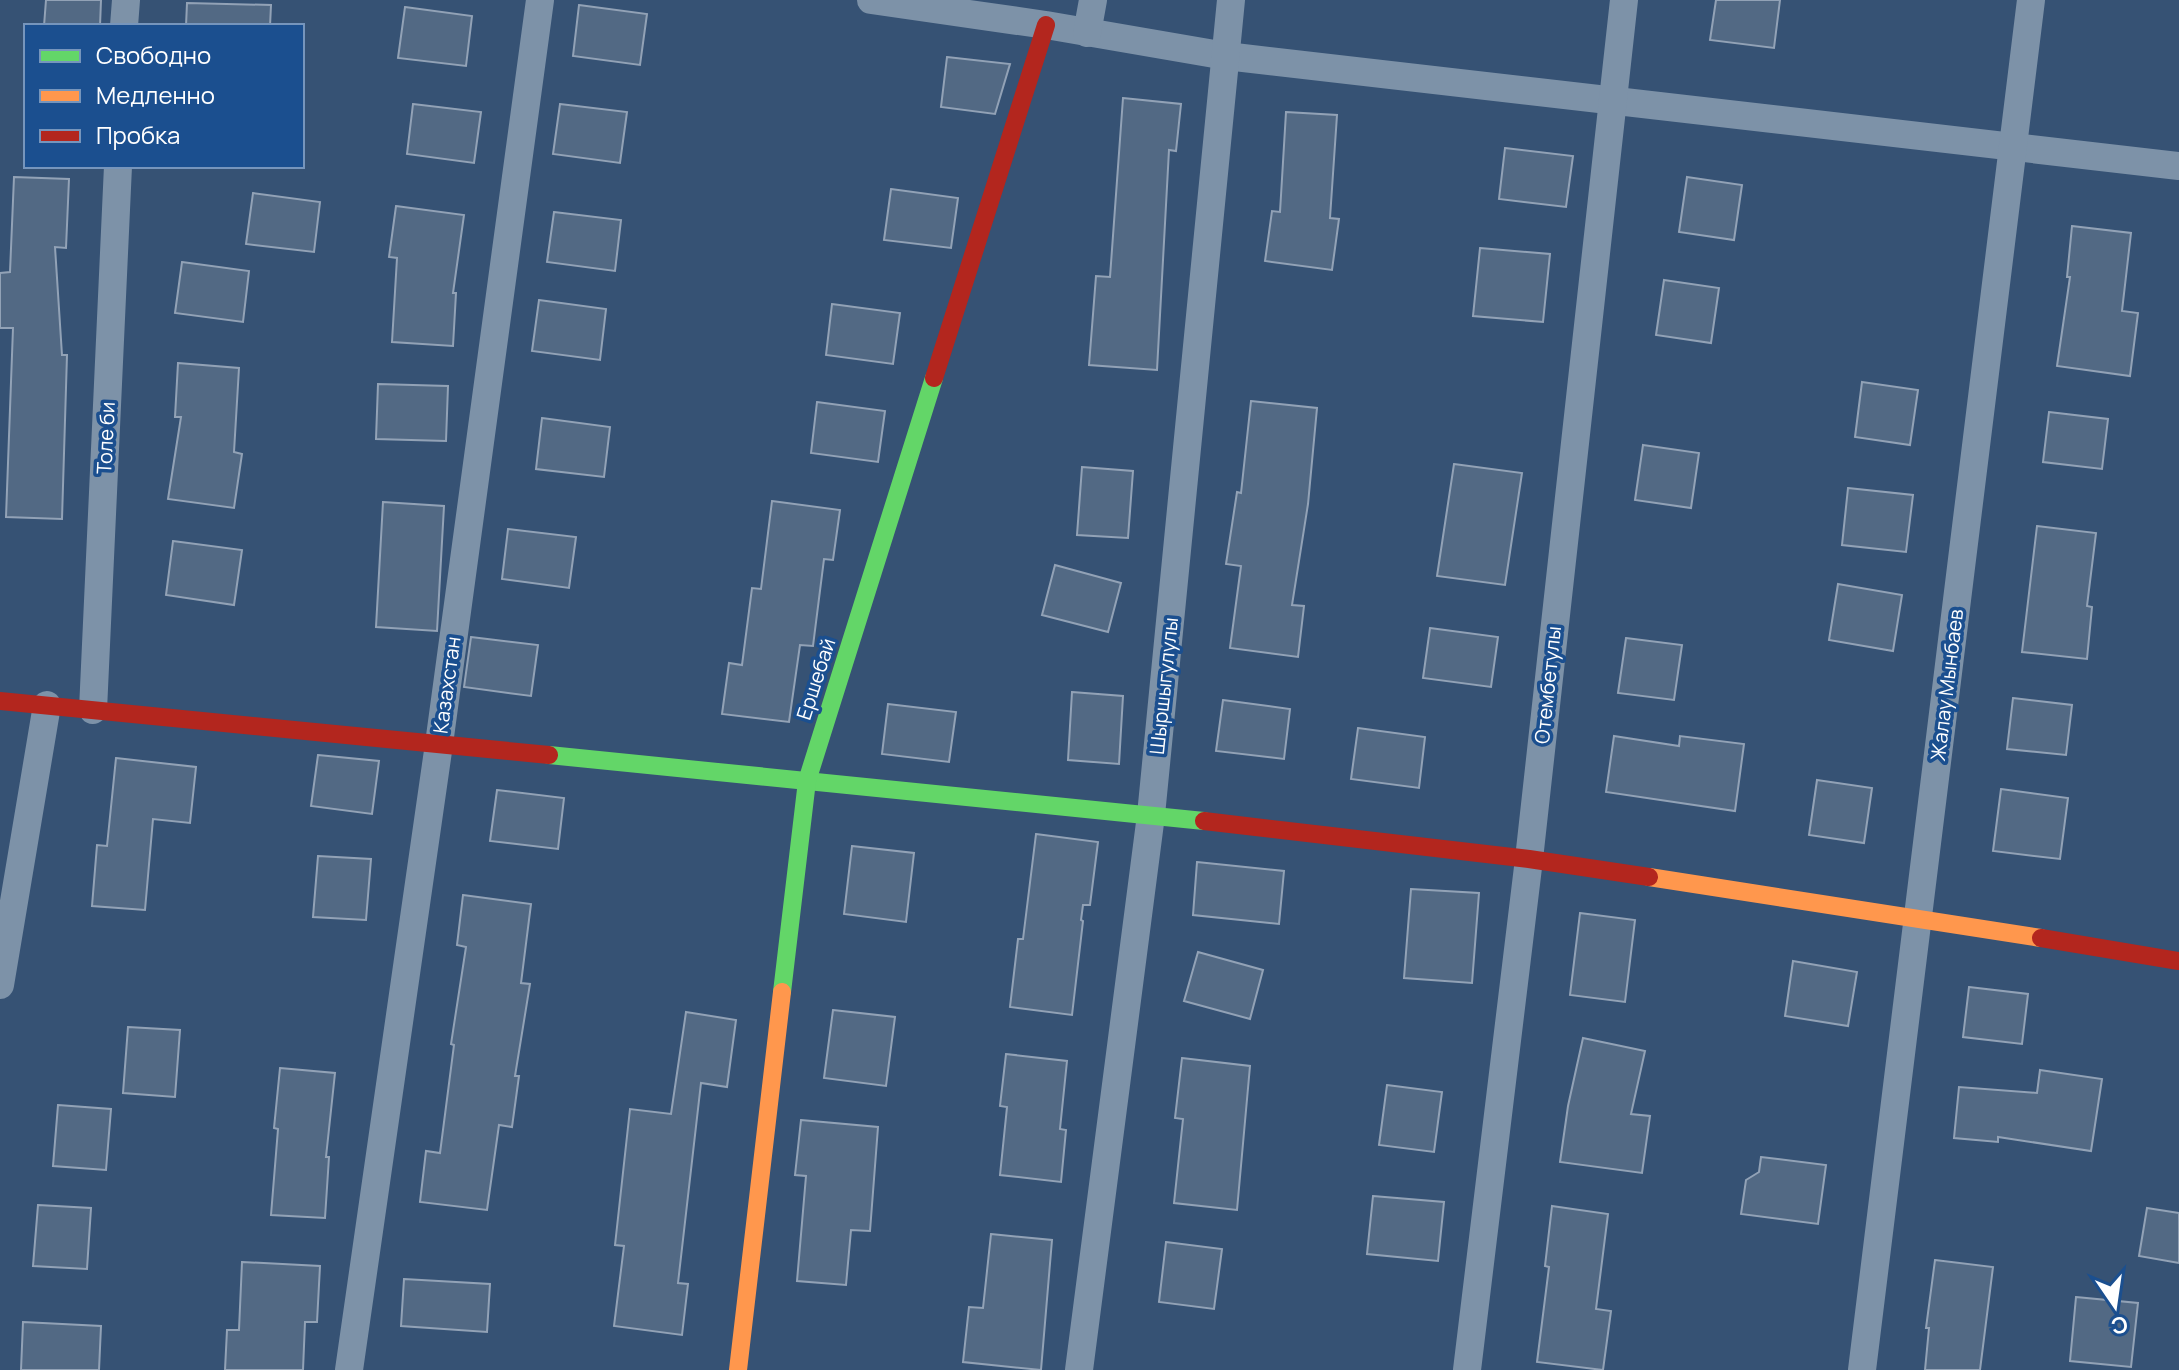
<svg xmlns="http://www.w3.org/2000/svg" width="2179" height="1370" font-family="Manrope,sans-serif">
<rect width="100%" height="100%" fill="#365274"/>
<g fill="#526984" stroke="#92a2b6" stroke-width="2">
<path d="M 46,0 L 101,0 L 100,26 L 44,26 Z"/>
<path d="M 1716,0 L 1780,0 L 1774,48 L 1710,40 Z"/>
<path d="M 187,3 L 271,5 L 270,26 L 186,26 Z"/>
<path d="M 579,5 L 647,14 L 640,65 L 573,56 Z"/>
<path d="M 405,7 L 472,16 L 466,66 L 398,58 Z"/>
<path d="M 947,57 L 1010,64 L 995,114 L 941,107 Z"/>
<path d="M 1123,98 L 1181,104 L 1176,151 L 1169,150 L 1157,370 L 1089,365 L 1096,276 L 1110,277 Z"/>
<path d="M 413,104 L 481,112 L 474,163 L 407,154 Z"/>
<path d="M 560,104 L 627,112 L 620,163 L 553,154 Z"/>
<path d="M 1286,112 L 1337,115 L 1330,218 L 1339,219 L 1332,270 L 1265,261 L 1272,211 L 1280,212 Z"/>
<path d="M 1505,148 L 1573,156 L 1566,207 L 1499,199 Z"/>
<path d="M 14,177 L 69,179 L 66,248 L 55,247 L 62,355 L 67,355 L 62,519 L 6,517 L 13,328 L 0,328 L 0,273 L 10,272 Z"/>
<path d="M 1687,177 L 1742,185 L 1734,240 L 1679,232 Z"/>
<path d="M 891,189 L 958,198 L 951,248 L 884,240 Z"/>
<path d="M 253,193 L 320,202 L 314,252 L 246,244 Z"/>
<path d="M 396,206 L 464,215 L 453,293 L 456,293 L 453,346 L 392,342 L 397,258 L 389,257 Z"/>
<path d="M 554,212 L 621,220 L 615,271 L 547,262 Z"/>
<path d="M 2072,226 L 2131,233 L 2122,311 L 2138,313 L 2130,376 L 2057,366 L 2070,277 L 2067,277 Z"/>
<path d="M 1480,248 L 1550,254 L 1543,322 L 1473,316 Z"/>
<path d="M 182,262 L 249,271 L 243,322 L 175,313 Z"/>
<path d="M 1664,280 L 1719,288 L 1711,343 L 1656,335 Z"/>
<path d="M 539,300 L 606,309 L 600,360 L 532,351 Z"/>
<path d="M 832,304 L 900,313 L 893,364 L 826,355 Z"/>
<path d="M 178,363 L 239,368 L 234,452 L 242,454 L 234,508 L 168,499 L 181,417 L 175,417 Z"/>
<path d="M 1862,382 L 1918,390 L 1910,445 L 1855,437 Z"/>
<path d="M 378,384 L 448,386 L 446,441 L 376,439 Z"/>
<path d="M 1251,401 L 1317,408 L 1308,504 L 1292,605 L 1304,606 L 1298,657 L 1230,648 L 1241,566 L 1226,564 L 1237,492 L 1241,493 Z"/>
<path d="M 817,402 L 885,411 L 878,462 L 811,453 Z"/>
<path d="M 2049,412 L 2108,419 L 2102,469 L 2043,462 Z"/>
<path d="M 542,418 L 610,427 L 604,477 L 536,469 Z"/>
<path d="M 1643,445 L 1699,453 L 1691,508 L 1635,500 Z"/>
<path d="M 1454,464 L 1522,473 L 1505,585 L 1437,576 Z"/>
<path d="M 1082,467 L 1133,471 L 1128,538 L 1077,535 Z"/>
<path d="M 1848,488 L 1913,495 L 1906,552 L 1842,545 Z"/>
<path d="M 772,501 L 840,510 L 833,560 L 824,559 L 813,646 L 800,645 L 789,722 L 722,714 L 729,663 L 742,665 L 752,588 L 761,589 Z"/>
<path d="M 383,502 L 444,506 L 437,631 L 376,627 Z"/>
<path d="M 2037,526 L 2096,533 L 2087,606 L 2092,607 L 2087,659 L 2022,652 Z"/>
<path d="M 508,529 L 576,537 L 569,588 L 502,579 Z"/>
<path d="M 173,541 L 242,550 L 234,605 L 166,595 Z"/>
<path d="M 1055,565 L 1121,583 L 1108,632 L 1042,615 Z"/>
<path d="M 1838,584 L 1902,595 L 1893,651 L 1829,640 Z"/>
<path d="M 1430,628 L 1498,637 L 1491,687 L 1423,678 Z"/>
<path d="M 471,637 L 538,645 L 531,696 L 464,687 Z"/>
<path d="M 1626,638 L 1682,645 L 1674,700 L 1618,693 Z"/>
<path d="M 1072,692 L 1123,696 L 1119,764 L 1068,760 Z"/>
<path d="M 2013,698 L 2072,705 L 2066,755 L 2007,749 Z"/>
<path d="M 1223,700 L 1290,709 L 1284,759 L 1216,751 Z"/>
<path d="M 888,704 L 956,712 L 949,762 L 882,754 Z"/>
<path d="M 1358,728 L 1425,737 L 1419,788 L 1351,779 Z"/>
<path d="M 1614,736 L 1679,746 L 1680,736 L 1744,744 L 1735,811 L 1606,792 Z"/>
<path d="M 318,755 L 379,761 L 372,814 L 311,806 Z"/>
<path d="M 116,758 L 196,767 L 190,823 L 153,819 L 145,910 L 92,906 L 97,845 L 107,846 Z"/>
<path d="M 1817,780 L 1872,788 L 1864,843 L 1809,835 Z"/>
<path d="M 2001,789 L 2068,798 L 2060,859 L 1993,851 Z"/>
<path d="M 497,790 L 564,798 L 558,849 L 490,841 Z"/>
<path d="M 1036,834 L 1098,842 L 1090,905 L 1083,905 L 1081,920 L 1083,921 L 1072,1015 L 1010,1007 L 1018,939 L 1023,939 Z"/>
<path d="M 852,846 L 914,853 L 906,922 L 844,914 Z"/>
<path d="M 318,856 L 371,859 L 366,920 L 313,917 Z"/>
<path d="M 1197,862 L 1284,871 L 1279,924 L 1193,915 Z"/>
<path d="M 1411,889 L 1479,893 L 1472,983 L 1404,978 Z"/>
<path d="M 463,895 L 531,904 L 521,983 L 530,984 L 515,1076 L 519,1076 L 512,1127 L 499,1125 L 487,1210 L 420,1202 L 426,1151 L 440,1153 L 454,1045 L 451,1044 L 466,947 L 457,945 Z"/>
<path d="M 1580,913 L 1635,920 L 1625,1002 L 1570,995 Z"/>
<path d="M 1198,952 L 1263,970 L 1250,1019 L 1184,1001 Z"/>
<path d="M 1793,961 L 1857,972 L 1848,1026 L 1785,1016 Z"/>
<path d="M 1969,987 L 2028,994 L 2022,1044 L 1963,1037 Z"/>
<path d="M 833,1010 L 895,1017 L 886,1086 L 824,1078 Z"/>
<path d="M 686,1012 L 736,1020 L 727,1087 L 701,1083 L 678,1283 L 688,1284 L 682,1335 L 614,1326 L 624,1246 L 615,1245 L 630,1109 L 671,1114 Z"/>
<path d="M 128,1027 L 180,1030 L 175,1097 L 123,1093 Z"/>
<path d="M 1583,1038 L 1645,1051 L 1631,1114 L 1650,1116 L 1642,1173 L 1560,1162 L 1568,1106 Z"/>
<path d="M 1006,1054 L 1067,1061 L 1060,1129 L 1066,1130 L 1061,1182 L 1000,1175 L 1007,1107 L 1000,1106 Z"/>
<path d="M 1182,1058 L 1250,1066 L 1237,1210 L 1174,1203 L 1183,1119 L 1175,1118 Z"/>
<path d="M 280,1068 L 335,1073 L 326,1157 L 329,1157 L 325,1218 L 271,1215 L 278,1129 L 274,1128 Z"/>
<path d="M 2040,1070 L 2102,1079 L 2091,1151 L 1998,1137 L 1998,1142 L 1954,1138 L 1959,1087 L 2037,1093 Z"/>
<path d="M 1387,1085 L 1442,1092 L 1434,1152 L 1379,1145 Z"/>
<path d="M 58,1105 L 111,1109 L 106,1170 L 53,1166 Z"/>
<path d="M 801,1120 L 878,1127 L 870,1231 L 851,1230 L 846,1285 L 797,1281 L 806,1176 L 795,1175 Z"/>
<path d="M 1761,1157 L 1826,1165 L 1818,1224 L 1741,1214 L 1746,1180 L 1759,1172 Z"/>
<path d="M 1373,1196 L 1444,1202 L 1438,1261 L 1367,1254 Z"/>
<path d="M 38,1205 L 91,1208 L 87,1269 L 33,1266 Z"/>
<path d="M 1552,1206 L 1608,1214 L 1596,1309 L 1611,1311 L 1603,1370 L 1537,1362 L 1549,1267 L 1545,1266 Z"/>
<path d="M 2147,1208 L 2179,1213 L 2179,1263 L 2139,1256 Z"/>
<path d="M 991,1234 L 1052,1240 L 1041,1370 L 963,1362 L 969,1307 L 983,1308 Z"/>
<path d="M 1166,1242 L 1222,1249 L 1214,1309 L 1159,1302 Z"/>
<path d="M 1935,1260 L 1993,1267 L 1980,1370 L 1925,1370 L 1929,1328 L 1926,1328 Z"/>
<path d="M 242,1262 L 320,1266 L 317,1322 L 305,1322 L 303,1370 L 225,1370 L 227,1330 L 239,1330 Z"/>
<path d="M 404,1279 L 490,1284 L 487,1332 L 401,1326 Z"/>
<path d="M 2076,1297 L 2138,1303 L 2131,1367 L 2070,1361 Z"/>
<path d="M 23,1322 L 101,1326 L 99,1370 L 21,1370 Z"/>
</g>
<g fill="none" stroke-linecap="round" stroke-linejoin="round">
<g stroke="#7d92a8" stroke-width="28">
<path d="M 871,0 L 1046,25 L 1226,56 L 2179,166"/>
<path d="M 124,26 L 126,0"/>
<path d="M 1087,33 L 1093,0"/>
<path d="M 93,710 L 118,166"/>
<path d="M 0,985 L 47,705"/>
<path d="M 349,1370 L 439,744 L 540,0"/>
<path d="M 1079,1370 L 1151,815 L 1231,0"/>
<path d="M 1467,1370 L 1529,859 L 1624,0"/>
<path d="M 1862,1370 L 2031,0"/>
</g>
<g stroke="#63d668" stroke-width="18">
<path d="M 549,755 L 1204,821"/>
<path d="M 782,992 L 807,781 L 934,378"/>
</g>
<g stroke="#ff974d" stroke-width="18">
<path d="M 1649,877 L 2041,938"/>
<path d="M 738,1370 L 782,992"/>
</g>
<g stroke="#b3261e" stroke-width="18">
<path d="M 934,378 L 1046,25"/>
<path d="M 0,701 L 549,755"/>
<path d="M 1204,821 L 1529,859 L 1649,877"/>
<path d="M 2041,938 L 2179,961"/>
</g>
</g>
<g text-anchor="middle" stroke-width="7" stroke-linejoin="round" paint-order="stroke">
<g font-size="20" fill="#fff" stroke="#1b4f8f">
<text transform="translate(106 438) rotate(-87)" y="7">Толе би</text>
<text transform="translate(816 679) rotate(-72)" y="7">Ершебай</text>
<text transform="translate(447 685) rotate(-82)" y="7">Казахстан</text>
<text transform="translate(1548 685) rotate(-84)" y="7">Отембетулы</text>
<text transform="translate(1947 685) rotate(-83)" y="7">Жалау Мынбаев</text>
<text transform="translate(1164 686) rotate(-84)" y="7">Шыршыгулулы</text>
</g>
</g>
<rect x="24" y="24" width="280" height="144" fill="#1b4f8f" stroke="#7695bc" stroke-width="2"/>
<rect x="40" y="50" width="40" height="12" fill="#63d668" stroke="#7695bc" stroke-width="2"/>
<text x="96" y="64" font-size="24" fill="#ffffff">Свободно</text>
<rect x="40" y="90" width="40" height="12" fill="#ff974d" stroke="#7695bc" stroke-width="2"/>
<text x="96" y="104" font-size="24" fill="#ffffff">Медленно</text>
<rect x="40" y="130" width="40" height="12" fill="#b3261e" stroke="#7695bc" stroke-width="2"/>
<text x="96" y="144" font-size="24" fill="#ffffff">Пробка</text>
<g transform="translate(2115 1306) rotate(167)" stroke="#1b4f8f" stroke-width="6" paint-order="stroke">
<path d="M0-6L14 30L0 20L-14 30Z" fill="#ffffff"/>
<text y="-12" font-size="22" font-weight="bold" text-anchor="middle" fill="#ffffff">С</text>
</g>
</svg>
